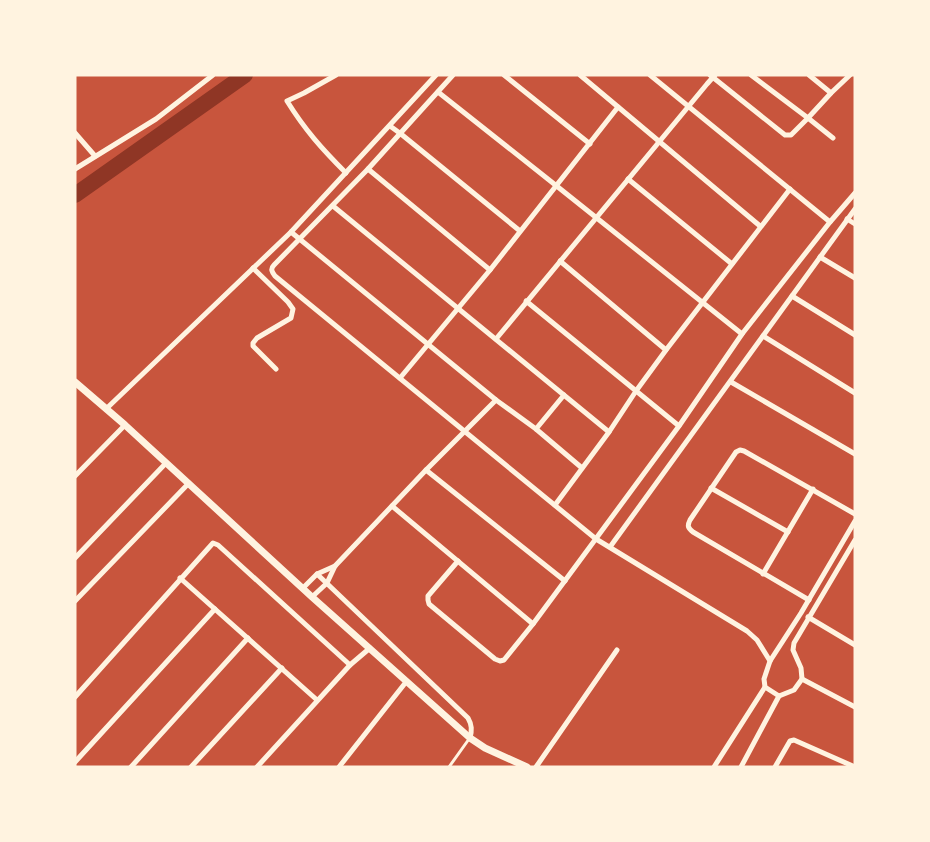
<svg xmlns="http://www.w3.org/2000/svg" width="930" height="842" font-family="'Public Sans',sans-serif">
<rect width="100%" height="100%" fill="#c8553d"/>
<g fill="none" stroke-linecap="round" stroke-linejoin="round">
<path stroke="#8f3625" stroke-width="16" d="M 75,195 L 245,75"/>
<path stroke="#fff3e0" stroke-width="3" d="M 449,767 L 469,739"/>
<g stroke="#fff3e0" stroke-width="5">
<path d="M 336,75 L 304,93 L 287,101 C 305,130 322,149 346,173"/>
<path d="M 453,75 L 368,169 L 274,265 C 270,269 272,272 275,276 L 596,539 L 747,631 L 757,640 L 770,661"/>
<path d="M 504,75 L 590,144"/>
<path d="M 580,75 L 760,226"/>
<path d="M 650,75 L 830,222"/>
<path d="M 710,75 L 785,135 L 791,135 L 808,118 L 833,138"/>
<path d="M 751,75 L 808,118 L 831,93 L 850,75"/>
<path d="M 809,75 L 831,93"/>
<path d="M 438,92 C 540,172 640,253 742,334"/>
<path d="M 390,126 L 401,134 L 520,231"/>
<path d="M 75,133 L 95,156"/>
<path d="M 75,169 L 156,119 L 213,75"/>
<path d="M 368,169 L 490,270"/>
<path d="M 628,179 L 732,264"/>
<path d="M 333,206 L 609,432"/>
<path d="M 847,219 L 855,224"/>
<path d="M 291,232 L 496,400 L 536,429 L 582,468"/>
<path d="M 820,257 L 855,278"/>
<path d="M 560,261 L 666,350"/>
<path d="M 253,268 L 288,302 L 293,309 L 291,318 L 257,338 L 253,343 L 253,346 L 276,369"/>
<path d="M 792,296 L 855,335"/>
<path d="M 526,301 L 679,426"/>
<path d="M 763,336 L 855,393"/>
<path d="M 496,339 L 707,84 L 715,75"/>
<path d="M 400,378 L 490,270 L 618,107"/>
<path d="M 731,382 L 855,454"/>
<path d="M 106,409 L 291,232 L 436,75"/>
<path d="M 536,429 L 564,395"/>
<path d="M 426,470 L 565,581"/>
<path d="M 75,476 L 125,425"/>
<path d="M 711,488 L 788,532"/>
<path d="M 555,505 L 609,432 L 636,391 L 666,350 L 790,189"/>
<path d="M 392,506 L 533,624"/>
<path d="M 855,521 L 801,613 L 770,661 L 764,679 L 765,687 L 779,696 L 794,690 L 802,679 L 801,668 L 793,650 L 794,643 L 855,540"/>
<path d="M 610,547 L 855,209"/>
<path d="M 75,558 L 166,463"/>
<path d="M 458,561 L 428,596 L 428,600 L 429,604 L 495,659 L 500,661 L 504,660 L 533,624 L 679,426 L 742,334 L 830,222 L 855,193"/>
<path d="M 317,574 L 468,718 C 472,725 472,730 470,738"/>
<path d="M 763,574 L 813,489"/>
<path d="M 180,578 L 317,700"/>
<path d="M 303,588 L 317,574 L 335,566"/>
<path d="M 312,597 L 327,583 L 335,566 L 426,470 L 496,400"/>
<path d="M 809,600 L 693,532 C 688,528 687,526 690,520 L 736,452 L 740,450 L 744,451 L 855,514"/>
<path d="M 75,601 L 189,483"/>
<path d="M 808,617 L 855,645"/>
<path d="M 802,679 L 855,707"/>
<path d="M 75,697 L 213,543 L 218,545 L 350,665"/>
<path d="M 75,762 L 215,609"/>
<path d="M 131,767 L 248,638"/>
<path d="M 191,767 L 282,668"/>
<path d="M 257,767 L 350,665 L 370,648"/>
<path d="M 339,767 L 406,682"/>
<path d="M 536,767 L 617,650"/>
<path d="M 714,767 L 765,687"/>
<path d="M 741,767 L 779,696"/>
<path d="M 775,767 L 790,741 L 794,740 L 855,767"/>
</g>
<path stroke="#fff3e0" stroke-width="7" d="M 75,382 L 125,425 L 312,597 L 470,738 L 485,748 L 527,767"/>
</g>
<rect width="930" height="842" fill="none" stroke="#fff3e0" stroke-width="153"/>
</svg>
